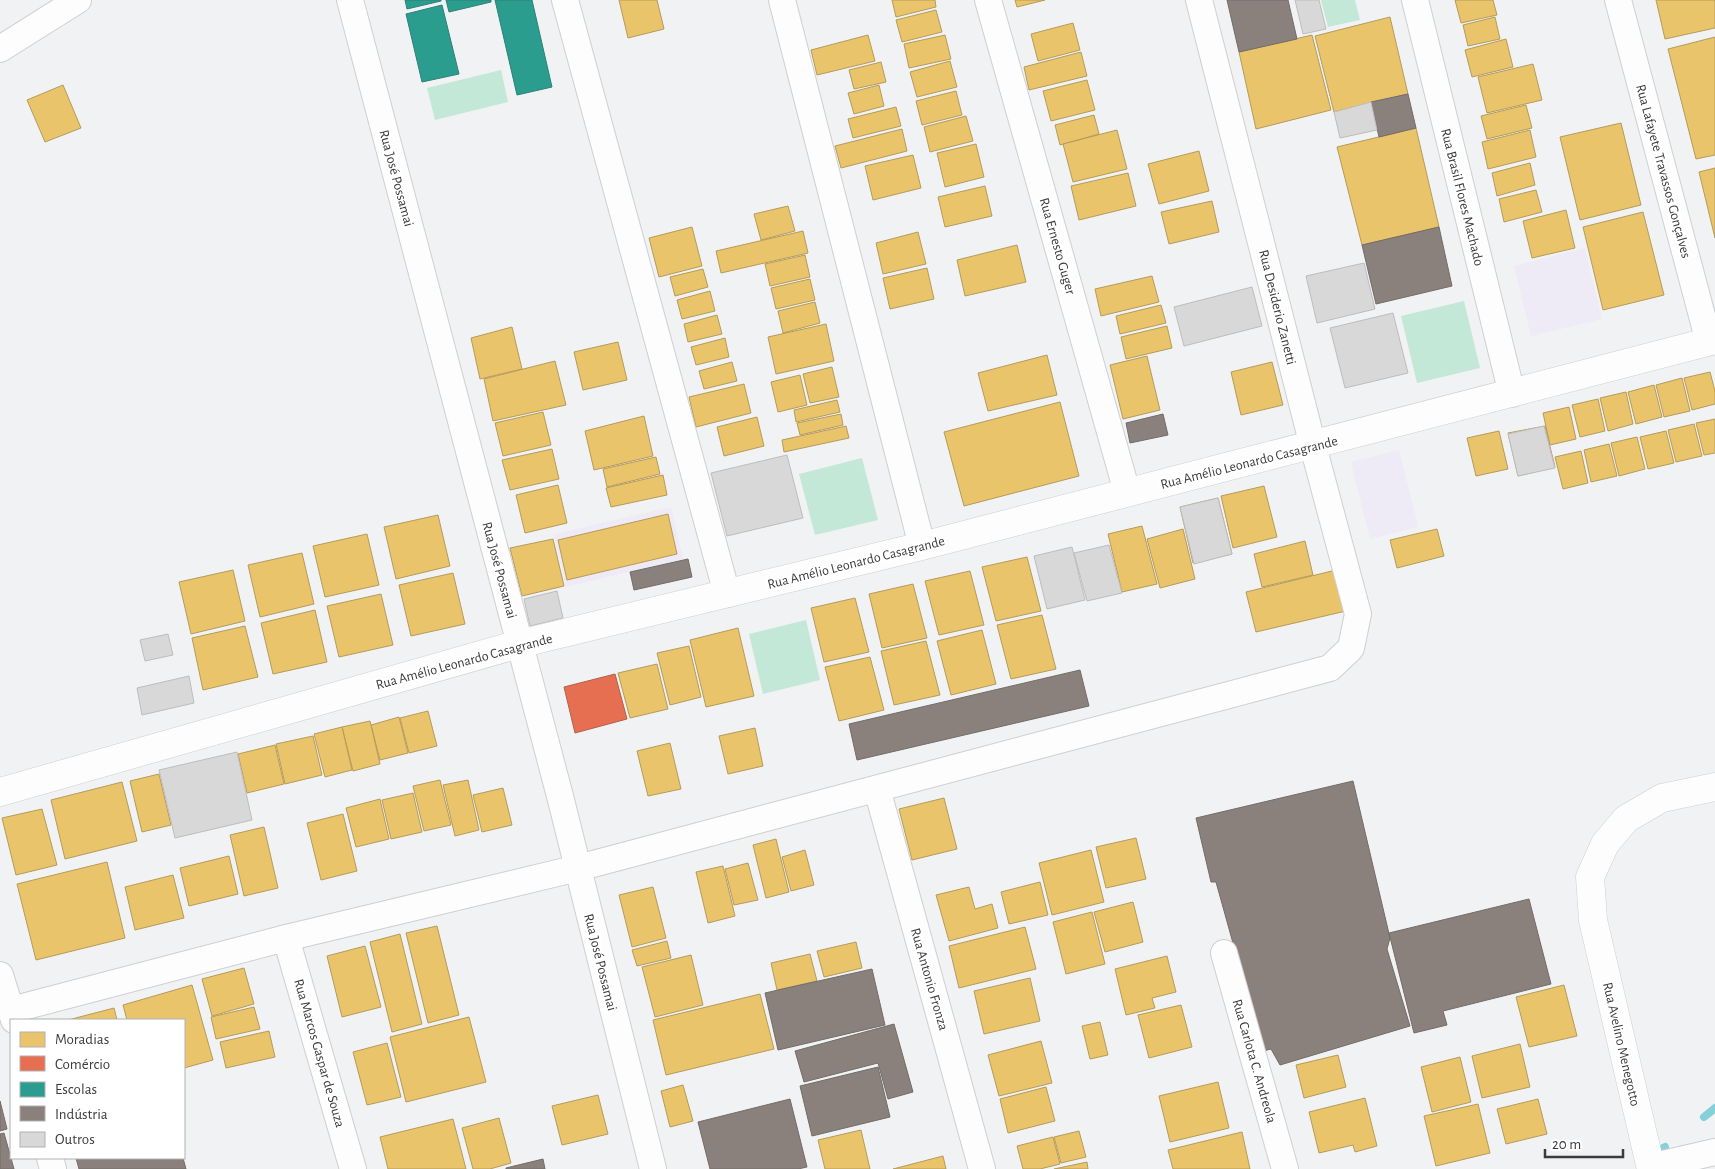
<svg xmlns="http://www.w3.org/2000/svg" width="1715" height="1169" font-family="'Alegreya Sans',sans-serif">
<rect width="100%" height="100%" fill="#f1f2f3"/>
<g fill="#eeeaf6">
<path d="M 1585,248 L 1602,319 L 1531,336 L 1514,266 Z"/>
<path d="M 1399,450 L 1418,527 L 1370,539 L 1351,462 Z"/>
<path d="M 671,507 L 683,559 L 566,587 L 554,534 Z"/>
</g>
<g fill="#c4e8d8">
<path d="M 1321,0 L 1355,0 L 1360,20 L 1328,27 Z"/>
<path d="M 501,70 L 508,102 L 435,120 L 427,88 Z"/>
<path d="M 1464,301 L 1480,368 L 1417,383 L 1401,316 Z"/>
<path d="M 862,458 L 878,520 L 815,535 L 799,474 Z"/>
<path d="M 806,620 L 820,680 L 763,694 L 749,634 Z"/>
</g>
<g fill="#e9c46a" stroke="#b49b5c">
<path d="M 619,0 L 657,0 L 664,29 L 628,38 Z"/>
<path d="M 892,0 L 935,0 L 936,7 L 896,17 Z"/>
<path d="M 1015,0 L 1045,0 L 1017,7 Z"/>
<path d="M 1455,0 L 1493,0 L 1497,15 L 1461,23 Z"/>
<path d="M 1656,0 L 1715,0 L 1715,28 L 1665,39 Z"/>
<path d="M 936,10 L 942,32 L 902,42 L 896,20 Z"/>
<path d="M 1390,17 L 1408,94 L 1334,112 L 1315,36 Z"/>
<path d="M 1495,17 L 1500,39 L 1468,46 L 1463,25 Z"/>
<path d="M 1073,23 L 1080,50 L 1038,61 L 1031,34 Z"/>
<path d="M 868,35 L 875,61 L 817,75 L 811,50 Z"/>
<path d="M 945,35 L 951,59 L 909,68 L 904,44 Z"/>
<path d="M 1312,35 L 1331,110 L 1256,129 L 1239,52 Z"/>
<path d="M 1715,37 L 1715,155 L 1696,159 L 1668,49 Z"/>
<path d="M 1506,39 L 1513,67 L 1472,77 L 1465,50 Z"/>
<path d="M 1081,52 L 1087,76 L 1029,90 L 1024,67 Z"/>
<path d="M 950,61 L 957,87 L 917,97 L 910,72 Z"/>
<path d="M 881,62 L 886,82 L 854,89 L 849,70 Z"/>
<path d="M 1533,64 L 1542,100 L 1487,113 L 1478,77 Z"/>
<path d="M 1087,80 L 1095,110 L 1051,121 L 1043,91 Z"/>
<path d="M 63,85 L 81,128 L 45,142 L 27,100 Z"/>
<path d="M 879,85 L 884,106 L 854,114 L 848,93 Z"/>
<path d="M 956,91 L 962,115 L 922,125 L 916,101 Z"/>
<path d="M 1526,105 L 1532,128 L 1487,139 L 1481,116 Z"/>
<path d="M 896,107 L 901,126 L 853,138 L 848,119 Z"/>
<path d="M 1094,115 L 1099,134 L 1060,145 L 1055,125 Z"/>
<path d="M 966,116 L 973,141 L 930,152 L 924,127 Z"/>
<path d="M 1621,123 L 1641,205 L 1580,220 L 1560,137 Z"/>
<path d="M 1416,128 L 1439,227 L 1362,245 L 1337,147 Z"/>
<path d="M 902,129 L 907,151 L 841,168 L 835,146 Z"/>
<path d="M 1117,130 L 1127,169 L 1073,182 L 1063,144 Z"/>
<path d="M 1530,130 L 1536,157 L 1488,169 L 1482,142 Z"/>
<path d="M 976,144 L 984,177 L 945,187 L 937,153 Z"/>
<path d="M 1199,151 L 1209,191 L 1159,204 L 1148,164 Z"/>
<path d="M 913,155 L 921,188 L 873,200 L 865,166 Z"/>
<path d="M 1530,163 L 1535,185 L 1497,196 L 1492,173 Z"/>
<path d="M 1715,168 L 1715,238 L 1699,172 Z"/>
<path d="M 1128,173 L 1136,206 L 1079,220 L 1071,186 Z"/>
<path d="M 985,186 L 992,216 L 945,227 L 938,197 Z"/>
<path d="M 1536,190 L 1542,212 L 1504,222 L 1499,199 Z"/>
<path d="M 1212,201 L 1219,232 L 1169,244 L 1161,212 Z"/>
<path d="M 788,206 L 795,231 L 761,240 L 754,214 Z"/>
<path d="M 1566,210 L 1575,248 L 1532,258 L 1523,221 Z"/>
<path d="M 1643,212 L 1664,295 L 1603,310 L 1583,227 Z"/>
<path d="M 692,227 L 702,266 L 659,277 L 649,238 Z"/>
<path d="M 803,231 L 808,253 L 721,273 L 716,251 Z"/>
<path d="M 918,232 L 926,264 L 883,274 L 876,243 Z"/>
<path d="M 1017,245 L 1026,282 L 965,296 L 957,260 Z"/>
<path d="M 805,255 L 810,277 L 770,286 L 765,264 Z"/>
<path d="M 927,268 L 934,299 L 890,309 L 883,278 Z"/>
<path d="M 703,269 L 708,287 L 675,296 L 670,277 Z"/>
<path d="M 1152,276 L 1159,302 L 1101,316 L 1095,289 Z"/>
<path d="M 810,279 L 815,300 L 776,309 L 771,288 Z"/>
<path d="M 710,291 L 715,311 L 682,319 L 677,300 Z"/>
<path d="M 815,302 L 820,323 L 783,333 L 778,311 Z"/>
<path d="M 1161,305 L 1166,323 L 1120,334 L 1116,316 Z"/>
<path d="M 717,315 L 722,334 L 688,342 L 684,324 Z"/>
<path d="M 826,324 L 834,361 L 776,374 L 768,337 Z"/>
<path d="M 1167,326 L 1172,348 L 1126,359 L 1121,337 Z"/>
<path d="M 512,327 L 522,369 L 480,379 L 471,338 Z"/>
<path d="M 725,338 L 729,357 L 696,365 L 691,347 Z"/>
<path d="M 618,342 L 627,380 L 583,390 L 574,352 Z"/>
<path d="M 1047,355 L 1057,395 L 988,411 L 978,373 Z"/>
<path d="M 1147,356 L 1160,410 L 1123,419 L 1110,365 Z"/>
<path d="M 555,361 L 566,405 L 493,421 L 484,379 Z"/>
<path d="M 732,362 L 737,381 L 704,389 L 699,371 Z"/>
<path d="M 1272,362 L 1283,405 L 1241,415 L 1231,372 Z"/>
<path d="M 832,367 L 839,397 L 810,403 L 803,374 Z"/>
<path d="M 1710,372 L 1715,391 L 1715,404 L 1692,410 L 1684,378 Z"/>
<path d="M 800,375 L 807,405 L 778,412 L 771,382 Z"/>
<path d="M 1682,378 L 1690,411 L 1664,417 L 1656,385 Z"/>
<path d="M 744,384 L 751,413 L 696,427 L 689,397 Z"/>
<path d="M 1654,385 L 1662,417 L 1636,424 L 1628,392 Z"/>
<path d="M 1626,392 L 1633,424 L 1608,431 L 1600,398 Z"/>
<path d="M 1598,399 L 1605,431 L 1580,437 L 1572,405 Z"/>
<path d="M 837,400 L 840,412 L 796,422 L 794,410 Z"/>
<path d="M 1060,402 L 1079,476 L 964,506 L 944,432 Z"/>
<path d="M 1569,407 L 1576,439 L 1550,445 L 1543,413 Z"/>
<path d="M 543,412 L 551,445 L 503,456 L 495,423 Z"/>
<path d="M 841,414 L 843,425 L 800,435 L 797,423 Z"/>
<path d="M 644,416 L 653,456 L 594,470 L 585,431 Z"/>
<path d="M 757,417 L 764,446 L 724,456 L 717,427 Z"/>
<path d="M 1715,419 L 1715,453 L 1704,455 L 1696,423 Z"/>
<path d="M 1694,424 L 1702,456 L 1676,462 L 1668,430 Z"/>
<path d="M 846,426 L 849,438 L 784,452 L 782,440 Z"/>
<path d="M 1545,426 L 1555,467 L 1518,476 L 1508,433 Z"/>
<path d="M 1499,431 L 1508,469 L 1476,476 L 1467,438 Z"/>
<path d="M 1666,431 L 1674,463 L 1648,469 L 1640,437 Z"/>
<path d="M 1637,437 L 1645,469 L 1619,476 L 1611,443 Z"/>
<path d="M 1609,444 L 1617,476 L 1591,482 L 1584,450 Z"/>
<path d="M 552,449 L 559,479 L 510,490 L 502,460 Z"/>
<path d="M 1581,451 L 1588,483 L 1563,489 L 1555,457 Z"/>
<path d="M 656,457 L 660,474 L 607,487 L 603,469 Z"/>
<path d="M 784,462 L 796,514 L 728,530 L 715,479 Z"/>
<path d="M 663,475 L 667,495 L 611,507 L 606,488 Z"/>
<path d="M 558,485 L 567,523 L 525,533 L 516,495 Z"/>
<path d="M 1264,486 L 1277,537 L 1233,548 L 1221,496 Z"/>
<path d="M 1218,498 L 1232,554 L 1193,563 L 1180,507 Z"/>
<path d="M 668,514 L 677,554 L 567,580 L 558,540 Z"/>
<path d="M 438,515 L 450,566 L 396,579 L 384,527 Z"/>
<path d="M 1142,526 L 1157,584 L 1122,592 L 1108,534 Z"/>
<path d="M 1183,529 L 1195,579 L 1160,588 L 1147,539 Z"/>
<path d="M 1437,529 L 1444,556 L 1397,568 L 1390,540 Z"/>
<path d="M 367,534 L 379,585 L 325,597 L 313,546 Z"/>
<path d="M 553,539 L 564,586 L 522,596 L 510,548 Z"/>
<path d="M 1305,541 L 1313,575 L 1262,587 L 1254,554 Z"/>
<path d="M 302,553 L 314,604 L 260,617 L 248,565 Z"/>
<path d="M 1027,557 L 1041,611 L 996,621 L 982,567 Z"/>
<path d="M 233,570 L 245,621 L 191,634 L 179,582 Z"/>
<path d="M 1336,570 L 1346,611 L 1256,632 L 1246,592 Z"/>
<path d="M 970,571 L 984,625 L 939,635 L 925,581 Z"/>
<path d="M 453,573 L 465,624 L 411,636 L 399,585 Z"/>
<path d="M 913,584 L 927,638 L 882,648 L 869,594 Z"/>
<path d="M 381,594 L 393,645 L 339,657 L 327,606 Z"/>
<path d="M 855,598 L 869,652 L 824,662 L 811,608 Z"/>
<path d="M 315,610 L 327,662 L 273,674 L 261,623 Z"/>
<path d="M 1042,615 L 1056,669 L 1011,679 L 997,625 Z"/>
<path d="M 245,626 L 258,677 L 203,690 L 192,638 Z"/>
<path d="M 738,628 L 754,696 L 706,707 L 690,640 Z"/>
<path d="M 982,630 L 996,684 L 951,695 L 937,641 Z"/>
<path d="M 926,641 L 940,695 L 894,705 L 881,651 Z"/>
<path d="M 689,646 L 701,697 L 670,705 L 657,653 Z"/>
<path d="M 870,657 L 884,710 L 839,721 L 825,667 Z"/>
<path d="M 657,664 L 668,709 L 630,718 L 618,673 Z"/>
<path d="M 428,711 L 437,746 L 409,753 L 400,718 Z"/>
<path d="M 399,717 L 408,753 L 380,760 L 371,725 Z"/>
<path d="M 370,721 L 380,764 L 353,771 L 342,727 Z"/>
<path d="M 342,727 L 352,770 L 325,777 L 314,734 Z"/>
<path d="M 755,728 L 763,766 L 728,774 L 719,736 Z"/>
<path d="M 313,736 L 322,775 L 285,784 L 276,744 Z"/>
<path d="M 670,743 L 681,789 L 648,796 L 637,751 Z"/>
<path d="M 275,745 L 284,784 L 247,793 L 238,754 Z"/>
<path d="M 159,774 L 171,825 L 142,832 L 130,781 Z"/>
<path d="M 440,780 L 451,825 L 424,831 L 413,786 Z"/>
<path d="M 468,780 L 479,830 L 455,836 L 443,785 Z"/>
<path d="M 122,782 L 137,841 L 65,859 L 51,800 Z"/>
<path d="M 503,788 L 512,825 L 482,832 L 473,795 Z"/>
<path d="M 413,793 L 422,832 L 391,839 L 382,800 Z"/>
<path d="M 944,798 L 957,849 L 912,860 L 899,809 Z"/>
<path d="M 380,799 L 389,839 L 356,847 L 346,808 Z"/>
<path d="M 42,809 L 57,865 L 16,875 L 2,818 Z"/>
<path d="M 343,814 L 357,871 L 321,880 L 307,823 Z"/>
<path d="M 264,827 L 278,888 L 244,896 L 230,835 Z"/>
<path d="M 1136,838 L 1146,879 L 1106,888 L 1096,847 Z"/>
<path d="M 776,839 L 789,892 L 766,898 L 753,845 Z"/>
<path d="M 805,850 L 814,885 L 791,891 L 782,857 Z"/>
<path d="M 1091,850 L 1104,902 L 1052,915 L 1039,863 Z"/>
<path d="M 229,856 L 238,894 L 189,906 L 180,868 Z"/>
<path d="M 107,862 L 125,938 L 36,960 L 17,884 Z"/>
<path d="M 748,863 L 758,900 L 734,905 L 725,869 Z"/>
<path d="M 723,866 L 735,916 L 708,923 L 696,872 Z"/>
<path d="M 173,875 L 184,918 L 135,930 L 125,887 Z"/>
<path d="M 1040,882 L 1048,915 L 1009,924 L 1001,892 Z"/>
<path d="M 653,887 L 666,938 L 632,947 L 619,895 Z"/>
<path d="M 969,887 L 975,909 L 992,904 L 998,928 L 949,941 L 936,895 Z"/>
<path d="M 1133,902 L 1143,942 L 1105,952 L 1094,912 Z"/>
<path d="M 1092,912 L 1105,964 L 1066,974 L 1053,922 Z"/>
<path d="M 437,926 L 459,1015 L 428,1023 L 406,933 Z"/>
<path d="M 1025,927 L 1036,969 L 959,988 L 949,946 Z"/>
<path d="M 400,934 L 422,1024 L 392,1032 L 370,942 Z"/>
<path d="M 667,941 L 671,958 L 637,966 L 632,950 Z"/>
<path d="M 856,942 L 862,968 L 824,977 L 817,951 Z"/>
<path d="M 365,946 L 381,1007 L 342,1017 L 327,956 Z"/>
<path d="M 810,954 L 817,981 L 777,990 L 771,963 Z"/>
<path d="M 691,955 L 703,1005 L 655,1017 L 642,967 Z"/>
<path d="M 1167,956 L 1176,992 L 1152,998 L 1155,1008 L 1126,1015 L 1115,969 Z"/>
<path d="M 244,968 L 254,1004 L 212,1016 L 202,979 Z"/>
<path d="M 1030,978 L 1040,1021 L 984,1034 L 974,991 Z"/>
<path d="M 192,985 L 213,1060 L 184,1068 L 184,1020 L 127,1020 L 123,1005 Z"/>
<path d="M 1564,985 L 1577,1036 L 1529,1047 L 1516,997 Z"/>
<path d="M 760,994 L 774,1049 L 666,1075 L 653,1020 Z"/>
<path d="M 1181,1005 L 1192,1047 L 1149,1058 L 1138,1015 Z"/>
<path d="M 254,1007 L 260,1029 L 216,1039 L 211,1017 Z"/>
<path d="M 114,1008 L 117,1020 L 68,1020 Z"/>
<path d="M 469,1017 L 486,1082 L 406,1102 L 390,1037 Z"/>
<path d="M 1100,1022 L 1108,1055 L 1090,1059 L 1082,1026 Z"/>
<path d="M 269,1031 L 275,1057 L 226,1068 L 220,1042 Z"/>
<path d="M 1041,1041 L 1052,1083 L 999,1096 L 988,1055 Z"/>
<path d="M 387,1043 L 401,1097 L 367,1105 L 353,1052 Z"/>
<path d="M 1520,1044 L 1530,1087 L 1482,1098 L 1472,1056 Z"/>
<path d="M 1338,1055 L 1346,1087 L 1304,1098 L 1296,1065 Z"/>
<path d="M 1460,1057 L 1471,1102 L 1432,1112 L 1421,1067 Z"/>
<path d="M 1218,1082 L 1229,1128 L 1170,1142 L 1159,1096 Z"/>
<path d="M 683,1085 L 693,1121 L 670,1127 L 661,1091 Z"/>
<path d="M 1046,1087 L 1055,1121 L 1008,1133 L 1000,1099 Z"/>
<path d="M 598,1095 L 608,1134 L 562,1145 L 552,1106 Z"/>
<path d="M 1365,1098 L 1377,1146 L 1355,1152 L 1353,1145 L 1319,1153 L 1309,1112 Z"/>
<path d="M 1538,1099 L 1547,1134 L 1506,1144 L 1497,1109 Z"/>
<path d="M 1478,1104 L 1490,1153 L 1436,1166 L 1424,1116 Z"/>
<path d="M 499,1118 L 511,1163 L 490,1169 L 473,1169 L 462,1128 Z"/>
<path d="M 453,1119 L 466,1169 L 388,1169 L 380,1137 Z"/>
<path d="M 861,1130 L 870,1169 L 825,1169 L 818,1140 Z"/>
<path d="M 1079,1131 L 1086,1157 L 1061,1163 L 1054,1137 Z"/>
<path d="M 1242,1132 L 1250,1169 L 1173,1169 L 1168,1150 Z"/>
<path d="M 1053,1137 L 1060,1164 L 1040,1169 L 1023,1169 L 1017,1146 Z"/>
<path d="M 943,1156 L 946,1169 L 893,1169 Z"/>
<path d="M 1087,1162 L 1088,1169 L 1054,1169 Z"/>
</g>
<path fill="#e76f51" stroke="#b35f4a" d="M 615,674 L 627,719 L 575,733 L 564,687 Z"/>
<g fill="#2a9d8f" stroke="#2f8076">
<path d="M 405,0 L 441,0 L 441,1 L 407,9 Z"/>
<path d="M 446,0 L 491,0 L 491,2 L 449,12 Z"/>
<path d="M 495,0 L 532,0 L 552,87 L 517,95 Z"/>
<path d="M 442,5 L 459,74 L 422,82 L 406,14 Z"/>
</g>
<g fill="#8a817c" stroke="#726c68">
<path d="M 1227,0 L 1288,0 L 1297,39 L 1239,52 Z"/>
<path d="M 1408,94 L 1416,128 L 1379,137 L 1371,102 Z"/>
<path d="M 1439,227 L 1452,286 L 1376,304 L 1362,245 Z"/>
<path d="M 1163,414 L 1168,435 L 1130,443 L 1126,423 Z"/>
<path d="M 688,559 L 692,577 L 634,590 L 630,572 Z"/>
<path d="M 1080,670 L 1089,706 L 857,760 L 849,724 Z"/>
<path d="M 1353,781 L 1390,938 L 1387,949 L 1410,1026 L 1280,1065 L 1271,1049 L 1263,1051 L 1216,882 L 1211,882 L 1196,818 Z"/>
<path d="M 1529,899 L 1551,984 L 1443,1011 L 1447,1025 L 1414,1033 L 1389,933 Z"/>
<path d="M 872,969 L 885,1025 L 778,1050 L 765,993 Z"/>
<path d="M 894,1024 L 913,1092 L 888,1099 L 878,1063 L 804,1082 L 795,1051 Z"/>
<path d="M 878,1067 L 890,1117 L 812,1136 L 800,1086 Z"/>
<path d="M 790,1099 L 807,1167 L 798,1169 L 710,1169 L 698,1122 Z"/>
<path d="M 0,1101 L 7,1129 L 0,1131 Z"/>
<path d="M 4,1133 L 14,1169 L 0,1169 L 0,1134 Z"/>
<path d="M 76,1158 L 183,1158 L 186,1169 L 79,1169 Z"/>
<path d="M 543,1159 L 545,1169 L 506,1169 L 506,1168 Z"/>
</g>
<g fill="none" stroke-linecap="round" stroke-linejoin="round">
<g stroke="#84d1da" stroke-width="8">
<path d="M 1704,1117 L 1715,1108"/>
<path d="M 1663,1148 L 1665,1147"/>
</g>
</g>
<g fill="#d8d8d8" stroke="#bdbdbd">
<path d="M 1295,0 L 1319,0 L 1326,29 L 1303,34 Z"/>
<path d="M 1371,102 L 1377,130 L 1340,138 L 1334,112 Z"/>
<path d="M 1364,263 L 1375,309 L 1317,323 L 1306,276 Z"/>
<path d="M 1252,287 L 1262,326 L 1184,346 L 1174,307 Z"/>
<path d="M 1393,313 L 1408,373 L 1345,388 L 1330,328 Z"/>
<path d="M 1544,426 L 1555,468 L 1518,476 L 1508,434 Z"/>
<path d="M 787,455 L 803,518 L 727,536 L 711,473 Z"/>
<path d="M 1218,498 L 1232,554 L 1194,564 L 1180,507 Z"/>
<path d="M 1109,545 L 1122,593 L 1087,601 L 1074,553 Z"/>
<path d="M 1072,547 L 1085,600 L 1047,609 L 1034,556 Z"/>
<path d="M 557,591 L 563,618 L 530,626 L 524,599 Z"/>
<path d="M 168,634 L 173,655 L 145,661 L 140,640 Z"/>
<path d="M 189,676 L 194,703 L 142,715 L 137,688 Z"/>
<path d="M 237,752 L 252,820 L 175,838 L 159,770 Z"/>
</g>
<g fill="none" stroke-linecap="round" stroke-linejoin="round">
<g stroke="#cecfd0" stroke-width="28">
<g id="minor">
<path d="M 350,0 L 561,800 L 653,1169"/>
<path d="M 565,0 L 727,594"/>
<path d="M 782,0 L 922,546"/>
<path d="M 988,0 L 1127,492"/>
<path d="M 1415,0 L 1512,394"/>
<path d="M 1618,0 L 1709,342"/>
<path d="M 0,49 L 78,0"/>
<path d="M 877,789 L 982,1169"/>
<path d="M 286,938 L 353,1169"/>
<path d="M 1224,953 L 1285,1169"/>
<path d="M 0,975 L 14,1020"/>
<path d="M 11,1010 L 286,938 L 578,868 L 1330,668 L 1351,648 L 1358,614 L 1313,446 L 1199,0"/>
<path d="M 50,1158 L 53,1169"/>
<path d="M 1650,1167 L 1715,1152"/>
</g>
</g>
<g stroke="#cecfd0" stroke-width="29">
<g id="tertiary">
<path d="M 0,792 L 519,644 L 922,546 L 1715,340"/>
<path d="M 1651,1169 L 1593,920 L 1590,877 L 1605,844 L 1626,819 L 1662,798 L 1715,787"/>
</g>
</g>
<use href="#minor" stroke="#fdfdfd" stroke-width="26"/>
<use href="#tertiary" stroke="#fdfdfd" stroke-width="28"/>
</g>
<g text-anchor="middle" stroke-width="5" stroke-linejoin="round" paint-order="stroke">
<g font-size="14" fill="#3a3b3b" stroke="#fff">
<text transform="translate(1664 171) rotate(75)" y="5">Rua Lafayete Travassos Gonçalves</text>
<text transform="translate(397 178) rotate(75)" y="5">Rua José Possamai</text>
<text transform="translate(1463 197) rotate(76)" y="5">Rua Brasil Flores Machado</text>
<text transform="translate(1058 246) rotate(74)" y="5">Rua Ernesto Guger</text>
<text transform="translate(1278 307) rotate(76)" y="5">Rua Desiderio Zanetti</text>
<text transform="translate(1249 462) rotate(-14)" y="5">Rua Amélio Leonardo Casagrande</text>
<text transform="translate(856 562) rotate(-14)" y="5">Rua Amélio Leonardo Casagrande</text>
<text transform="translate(500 570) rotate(75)" y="5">Rua José Possamai</text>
<text transform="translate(464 661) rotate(-15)" y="5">Rua Amélio Leonardo Casagrande</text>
<text transform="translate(601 962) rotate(76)" y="5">Rua José Possamai</text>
<text transform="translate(930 979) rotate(74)" y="5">Rua Antonio Fronza</text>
<text transform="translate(1622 1044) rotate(77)" y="5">Rua Avelino Menegotto</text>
<text transform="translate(320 1053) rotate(74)" y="5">Rua Marcos Gaspar de Souza</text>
<text transform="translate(1255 1061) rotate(74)" y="5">Rua Carlota C. Andreola</text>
</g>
</g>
<rect x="10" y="1019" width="175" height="140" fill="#ffffff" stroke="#b0b1b1"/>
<rect x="20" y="1032" width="25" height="15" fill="#e9c46a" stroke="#b0b1b1"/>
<text x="55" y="1044" font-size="15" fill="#3a3b3b">Moradias</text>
<rect x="20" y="1056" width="25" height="15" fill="#e76f51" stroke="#b0b1b1"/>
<text x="55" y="1069" font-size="15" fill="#3a3b3b">Comércio</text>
<rect x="20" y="1082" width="25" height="15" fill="#2a9d8f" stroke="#b0b1b1"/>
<text x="55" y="1094" font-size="15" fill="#3a3b3b">Escolas</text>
<rect x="20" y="1106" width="25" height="15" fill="#8a817c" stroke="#b0b1b1"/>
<text x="55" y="1119" font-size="15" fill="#3a3b3b">Indústria</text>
<rect x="20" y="1132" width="25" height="15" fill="#d8d8d8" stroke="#b0b1b1"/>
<text x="55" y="1144" font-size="15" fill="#3a3b3b">Outros</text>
<path d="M1545 1149v8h78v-8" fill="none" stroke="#3a3b3b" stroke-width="2.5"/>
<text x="1552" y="1149" font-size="15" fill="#3a3b3b" stroke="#ffffff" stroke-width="4" paint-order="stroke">20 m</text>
</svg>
